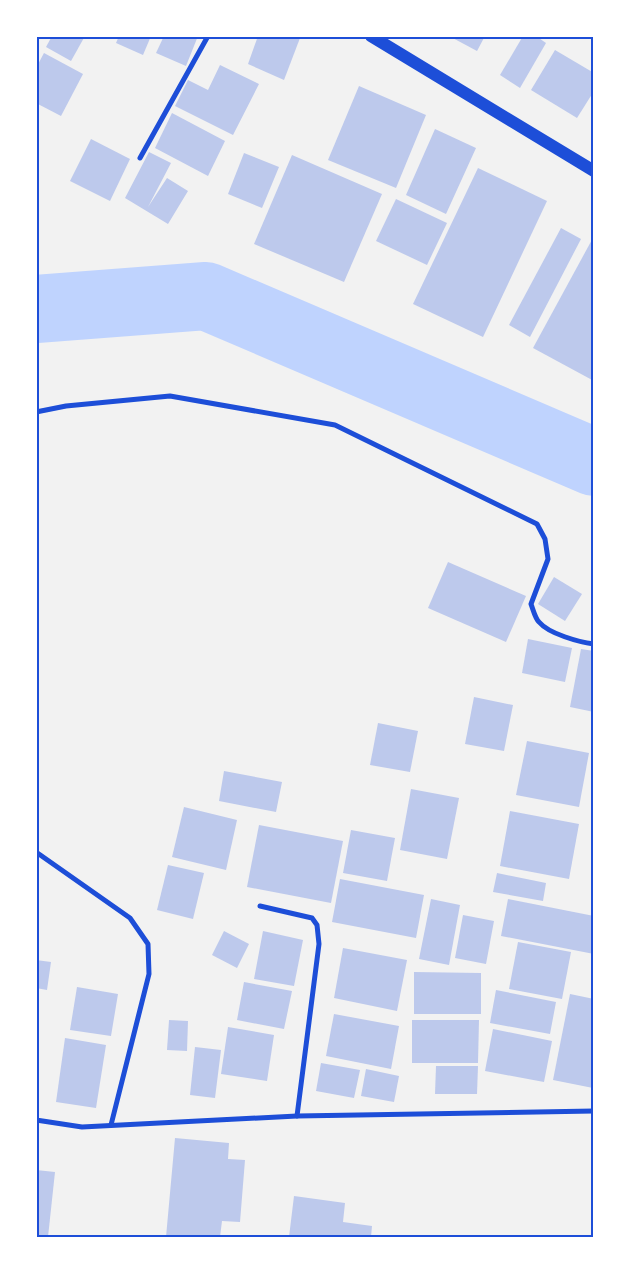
<svg xmlns="http://www.w3.org/2000/svg" width="630" height="1273" font-family="'Open Sans',sans-serif">
<rect width="100%" height="100%" fill="#f2f2f2"/>
<g fill="none" stroke-linecap="round" stroke-linejoin="round">
<path stroke="#bfd3fe" stroke-width="68" d="M 36,309 L 206,296 L 594,462"/>
</g>
<g fill="#bdc9ec">
<path d="M 52,36 L 85,36 L 71,61 L 46,47 Z"/>
<path d="M 119,36 L 151,36 L 143,55 L 116,43 Z"/>
<path d="M 164,36 L 198,36 L 186,66 L 156,53 Z"/>
<path d="M 258,36 L 296,36 L 300,38 L 284,80 L 248,64 Z"/>
<path d="M 449,36 L 485,36 L 477,51 Z"/>
<path d="M 523,36 L 536,36 L 546,43 L 520,88 L 500,75 Z"/>
<path d="M 555,50 L 594,73 L 594,91 L 577,118 L 531,90 Z"/>
<path d="M 44,53 L 83,74 L 61,116 L 36,103 L 36,68 Z"/>
<path d="M 220,65 L 259,84 L 233,135 L 175,106 L 188,80 L 208,90 Z"/>
<path d="M 359,86 L 426,115 L 396,188 L 328,160 Z"/>
<path d="M 172,113 L 225,141 L 208,176 L 155,148 Z"/>
<path d="M 435,129 L 476,148 L 446,214 L 406,195 Z"/>
<path d="M 91,139 L 130,159 L 110,201 L 70,181 Z"/>
<path d="M 149,152 L 171,163 L 148,207 L 167,178 L 188,191 L 168,224 L 125,198 Z"/>
<path d="M 244,153 L 279,167 L 262,208 L 228,194 Z"/>
<path d="M 292,155 L 382,194 L 344,282 L 254,244 Z"/>
<path d="M 478,168 L 547,201 L 483,337 L 413,304 Z"/>
<path d="M 396,199 L 447,223 L 427,265 L 376,241 Z"/>
<path d="M 561,228 L 581,239 L 530,337 L 509,325 Z"/>
<path d="M 594,236 L 594,381 L 533,348 Z"/>
<path d="M 448,562 L 526,596 L 506,642 L 428,608 Z"/>
<path d="M 554,577 L 582,594 L 565,621 L 538,604 Z"/>
<path d="M 528,639 L 572,648 L 565,682 L 522,673 Z"/>
<path d="M 581,649 L 594,651 L 594,712 L 570,707 Z"/>
<path d="M 474,697 L 513,705 L 504,751 L 465,744 Z"/>
<path d="M 378,723 L 418,731 L 410,772 L 370,765 Z"/>
<path d="M 527,741 L 589,753 L 579,807 L 516,795 Z"/>
<path d="M 224,771 L 282,782 L 276,812 L 219,801 Z"/>
<path d="M 411,789 L 459,798 L 447,859 L 400,850 Z"/>
<path d="M 184,807 L 237,820 L 226,870 L 172,857 Z"/>
<path d="M 510,811 L 579,824 L 569,879 L 500,866 Z"/>
<path d="M 259,825 L 343,841 L 331,903 L 247,887 Z"/>
<path d="M 351,830 L 395,838 L 387,881 L 343,873 Z"/>
<path d="M 168,865 L 204,873 L 193,919 L 157,910 Z"/>
<path d="M 497,873 L 546,883 L 543,901 L 493,892 Z"/>
<path d="M 340,879 L 424,895 L 416,938 L 332,922 Z"/>
<path d="M 431,899 L 460,905 L 449,965 L 419,959 Z"/>
<path d="M 508,899 L 594,916 L 594,954 L 501,936 Z"/>
<path d="M 463,915 L 494,921 L 486,964 L 455,958 Z"/>
<path d="M 224,931 L 249,944 L 237,968 L 212,955 Z"/>
<path d="M 263,931 L 303,940 L 294,986 L 254,979 Z"/>
<path d="M 518,942 L 571,952 L 562,999 L 509,989 Z"/>
<path d="M 343,948 L 407,960 L 397,1011 L 334,998 Z"/>
<path d="M 36,960 L 51,962 L 47,990 L 36,988 Z"/>
<path d="M 414,972 L 481,973 L 481,1014 L 414,1014 Z"/>
<path d="M 244,982 L 292,991 L 284,1029 L 237,1020 Z"/>
<path d="M 77,987 L 118,994 L 111,1036 L 70,1030 Z"/>
<path d="M 496,990 L 556,1002 L 550,1034 L 490,1023 Z"/>
<path d="M 570,994 L 594,999 L 593,1088 L 553,1080 Z"/>
<path d="M 334,1014 L 399,1026 L 391,1069 L 326,1056 Z"/>
<path d="M 169,1020 L 188,1021 L 187,1051 L 167,1050 Z"/>
<path d="M 412,1020 L 479,1020 L 478,1063 L 412,1063 Z"/>
<path d="M 228,1027 L 274,1035 L 267,1081 L 221,1074 Z"/>
<path d="M 493,1029 L 552,1041 L 544,1082 L 485,1071 Z"/>
<path d="M 65,1038 L 106,1045 L 96,1108 L 56,1102 Z"/>
<path d="M 195,1047 L 221,1050 L 215,1098 L 190,1095 Z"/>
<path d="M 321,1063 L 360,1070 L 354,1098 L 316,1091 Z"/>
<path d="M 436,1066 L 478,1066 L 477,1094 L 435,1094 Z"/>
<path d="M 366,1069 L 399,1076 L 394,1102 L 361,1096 Z"/>
<path d="M 175,1138 L 229,1143 L 228,1159 L 245,1160 L 240,1222 L 222,1221 L 220,1237 L 166,1237 Z"/>
<path d="M 36,1170 L 55,1172 L 48,1237 L 36,1237 Z"/>
<path d="M 294,1196 L 345,1203 L 343,1222 L 372,1226 L 371,1237 L 289,1237 Z"/>
</g>
<g fill="none" stroke-linecap="round" stroke-linejoin="round">
<g stroke="#1d4ed8" stroke-width="5">
<path d="M 140,158 L 208,36"/>
<path d="M 36,412 L 66,406 L 170,396 L 335,425 L 537,524 L 545,539 L 548,559 L 531,604 C 533,609 535,618 539,622 C 549,634 579,642 594,644"/>
<path d="M 36,852 L 130,918 L 148,944 L 149,974 L 111,1125"/>
<path d="M 260,906 L 312,918 L 317,925 L 319,944 L 297,1116"/>
<path d="M 36,1120 L 82,1127 L 297,1116 L 594,1111"/>
</g>
<path stroke="#1d4ed8" stroke-width="12" d="M 371,36 L 594,171"/>
</g>
<rect width="630" height="1273" fill="none" stroke="#ffffff" stroke-width="75"/>
<rect x="38" y="38" width="554" height="1198" fill="none" stroke="#1d4ed8" stroke-width="2"/>
</svg>
